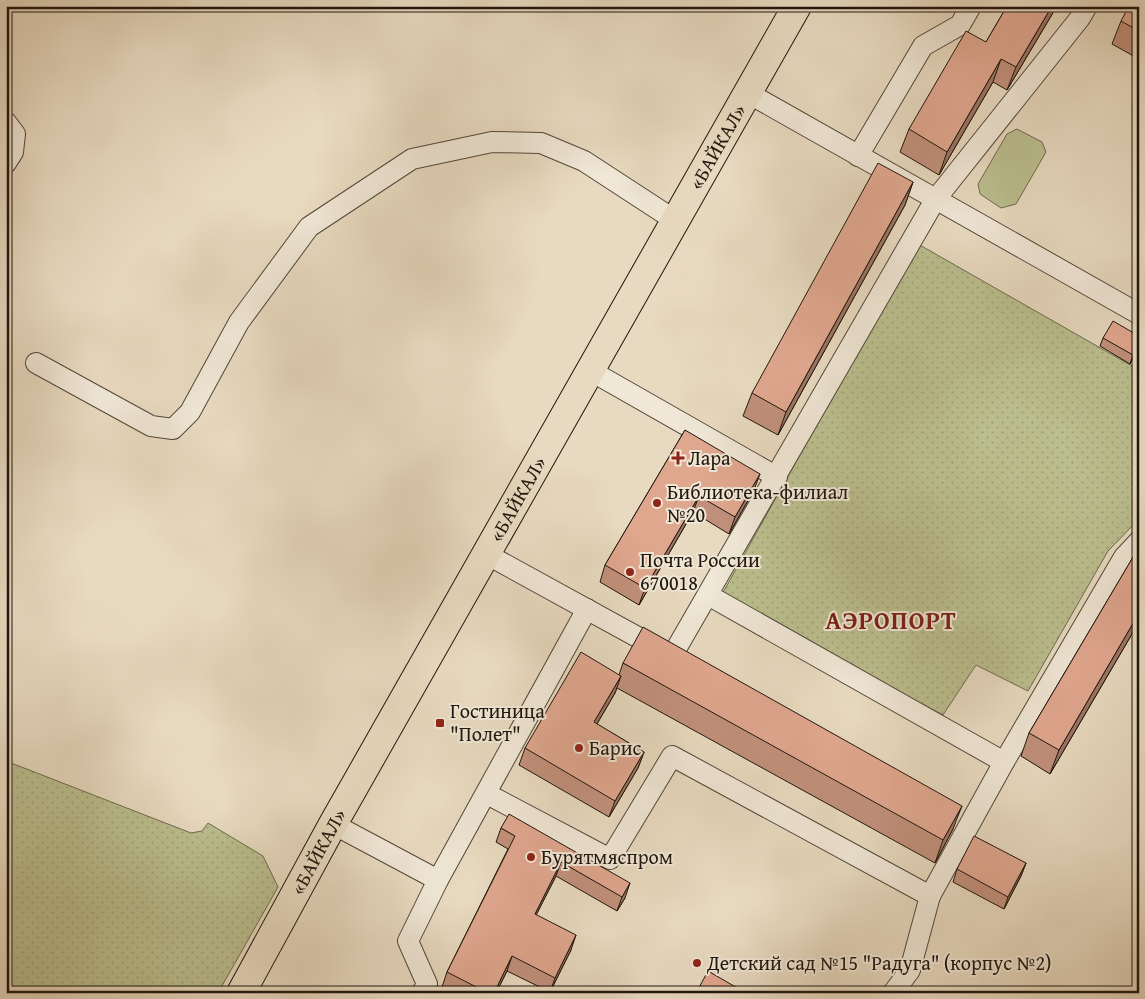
<svg xmlns="http://www.w3.org/2000/svg" width="1145" height="999" font-family="'Gentium Book Plus',serif">
<defs>
<pattern id="grass-dots" width="8" height="8" patternUnits="userSpaceOnUse" patternTransform="scale(1.25)"><rect width="8" height="8" fill="#bbbe8e"/><path d="M2 2h.1M6 6h.1" fill="none" stroke="#a0a379" stroke-width="1.8" stroke-linecap="round"/></pattern>
</defs>
<rect width="100%" height="100%" fill="#e8dac0"/>
<filter id="stains"><feTurbulence type="fractalNoise" baseFrequency=".004" numOctaves="4"/><feColorMatrix values="0 0 0 0 .2 0 0 0 0 .09 0 0 0 0 .02 0 0 0 .5 -.17"/></filter>
<radialGradient id="worn" r=".72"><stop offset=".6" stop-color="#630" stop-opacity="0"/><stop offset="1" stop-color="#630" stop-opacity=".3"/></radialGradient>
<g fill="url(#grass-dots)" stroke="#6d6a4e">
<path d="M 918,244 L 1139,370 L 1139,519 L 1108,551 L 1028,691 L 976,665 L 943,715 L 721,596 Z"/>
<path d="M 6,761 L 191,833 L 202,831 L 208,823 L 263,856 L 278,887 L 218,993 L 6,993 Z"/>
</g>
<path fill="#bbbe8e" stroke="#6d6a4e" d="M 1017,129 L 1042,142 L 1046,152 L 1016,204 L 1001,208 L 980,194 L 978,184 L 1007,134 Z"/>
<g fill="none" stroke-linecap="round" stroke-linejoin="round">
<g stroke="#51473a" stroke-width="22">
<g id="minor">
<path d="M 748,93 L 1139,314"/>
<path d="M 6,122 L 15,134 L 13,152 L 6,163"/>
<path d="M 858,156 L 923,46 L 960,25 L 971,6"/>
<path d="M 36,363 L 151,426 L 173,429 L 190,412 L 239,322 L 309,227 L 412,159 L 492,142 L 541,143 L 584,161 L 676,221"/>
<path d="M 591,371 L 777,477"/>
<path d="M 488,555 L 672,656 L 935,200 L 1080,18 L 1087,6"/>
<path d="M 708,595 L 1004,762 L 1124,557 L 1139,541"/>
<path d="M 487,794 L 610,859 L 672,756 L 930,896 L 1004,762"/>
<path d="M 333,824 L 438,880 L 587,609"/>
<path d="M 422,993 L 427,984 L 408,941 L 438,880"/>
<path d="M 893,993 L 910,970 L 930,896"/>
</g>
</g>
<g stroke="#1f160e" stroke-width="30">
<g id="highway">
<path id="s1" d="M 241,993 L 333,824 L 797,6"/>
</g>
</g>
<use href="#minor" stroke="#f0e7d6" stroke-width="20"/>
<use href="#highway" stroke="#e8dac0" stroke-width="28"/>
</g>
<g fill="#c1907b" stroke="#1f160e">
<path d="M 1007,6 L 1057,6 L 1007,90 L 993,82 L 939,175 L 900,152 L 909,129 L 986,42 Z"/>
<path d="M 1139,6 L 1139,59 L 1112,44 L 1121,21 Z"/>
<path d="M 913,182 L 905,205 L 778,435 L 743,416 L 752,393 Z"/>
<path d="M 1139,336 L 1139,348 L 1130,364 L 1100,346 L 1103,338 Z"/>
<path d="M 685,430 L 754,490 L 729,534 L 693,512 L 639,605 L 600,582 L 605,565 Z"/>
<path d="M 1139,547 L 1139,622 L 1050,774 L 1021,756 L 1029,733 Z"/>
<path d="M 623,663 L 953,829 L 935,863 L 617,688 L 615,693 L 597,724 L 644,752 L 638,768 L 609,817 L 519,765 L 525,748 L 619,675 Z"/>
<path d="M 501,828 L 625,898 L 617,911 L 556,876 L 536,915 L 571,950 L 550,992 L 507,971 L 496,993 L 454,993 L 442,987 L 447,972 L 508,849 L 496,842 Z"/>
<path d="M 1026,863 L 1021,876 L 1004,909 L 953,882 L 957,869 Z"/>
</g>
<g fill="#9d7564" stroke="#1f160e">
<path d="M 1052,6 L 1057,6 L 1007,90 L 1016,67 Z"/>
<path d="M 1001,59 L 993,82 L 939,175 L 947,152 Z"/>
<path d="M 913,182 L 905,205 L 778,435 L 786,412 Z"/>
<path d="M 1139,345 L 1139,348 L 1130,364 L 1133,355 Z"/>
<path d="M 760,474 L 754,490 L 729,534 L 735,517 Z"/>
<path d="M 699,496 L 693,512 L 639,605 L 645,588 Z"/>
<path d="M 1139,613 L 1139,622 L 1050,774 L 1059,750 Z"/>
<path d="M 621,676 L 615,693 L 588,739 L 594,722 Z"/>
<path d="M 644,752 L 638,768 L 609,817 L 615,801 Z"/>
<path d="M 962,806 L 953,829 L 935,863 L 943,840 Z"/>
<path d="M 561,862 L 556,876 L 529,929 L 535,914 Z"/>
<path d="M 1026,863 L 1021,876 L 1004,909 L 1008,897 Z"/>
<path d="M 630,883 L 625,898 L 617,911 L 622,897 Z"/>
<path d="M 576,935 L 571,950 L 550,992 L 555,978 Z"/>
<path d="M 512,956 L 507,971 L 496,993 L 494,993 Z"/>
</g>
<g fill="#e0a78f" stroke="#1f160e">
<path d="M 1007,6 L 1052,6 L 1016,67 L 1001,59 L 947,152 L 909,129 L 966,31 L 986,42 Z"/>
<path d="M 1129,6 L 1139,6 L 1139,31 L 1121,21 Z"/>
<path d="M 878,163 L 913,182 L 786,412 L 752,393 Z"/>
<path d="M 1113,321 L 1139,336 L 1139,345 L 1133,355 L 1103,338 Z"/>
<path d="M 685,430 L 760,474 L 735,517 L 699,496 L 645,588 L 605,565 Z"/>
<path d="M 1139,547 L 1139,613 L 1059,750 L 1029,733 Z"/>
<path d="M 643,627 L 962,806 L 943,840 L 623,663 Z"/>
<path d="M 581,652 L 621,676 L 594,722 L 644,752 L 615,801 L 525,748 Z"/>
<path d="M 509,814 L 630,883 L 622,897 L 561,862 L 535,914 L 576,935 L 555,978 L 512,956 L 494,993 L 488,993 L 447,972 L 515,836 L 501,828 Z"/>
<path d="M 974,836 L 1026,863 L 1008,897 L 957,869 Z"/>
<path d="M 708,971 L 746,993 L 696,993 Z"/>
</g>
<g fill="#8f2418" stroke="#f0e7d6" stroke-width="2">
<path d="M675.5 450.5h5v5h5v5h-5v5h-5v-5h-5v-5h5z"/>
<circle cx="657" cy="503" r="5"/>
<circle cx="630" cy="572" r="5"/>
<rect x="435" y="718" width="10" height="10" rx="2.5"/>
<circle cx="579" cy="748" r="5"/>
<circle cx="531" cy="857" r="5"/>
<circle cx="697" cy="963" r="5"/>
</g>
<g text-anchor="middle" stroke-width="4" stroke-linejoin="round" paint-order="stroke">
<g font-size="20" fill="#1f160e" stroke="#f0e7d6">
<text dy="7" stroke="none"><textPath href="#s1" startOffset="971">«БАЙКАЛ»</textPath></text>
<text dy="7" stroke="none"><textPath href="#s1" startOffset="566">«БАЙКАЛ»</textPath></text>
<text dy="7" stroke="none"><textPath href="#s1" startOffset="161">«БАЙКАЛ»</textPath></text>
</g>
<g font-size="20" fill="#1f160e" stroke="#f0e7d6" text-anchor="start">
<text x="688" y="465">Лара</text>
<text x="667" y="499">Библиотека-филиал<tspan x="667" dy="23">№20</tspan></text>
<text x="640" y="567">Почта России<tspan x="640" dy="23">670018</tspan></text>
<text x="450" y="718">Гостиница<tspan x="450" dy="23">"Полет"</tspan></text>
<text x="589" y="755">Барис</text>
<text x="541" y="864">Бурятмяспром</text>
<text x="707" y="970">Детский сад №15 "Радуга" (корпус №2)</text>
</g>
<g font-size="25" font-weight="bold" letter-spacing="1" fill="#7a1f14" stroke="#f0e7d6">
<text x="891" y="629">АЭРОПОРТ</text>
</g>
</g>
<rect width="1145" height="999" fill="none" stroke="#e8dac0" stroke-width="25"/>
<rect x="8" y="8" width="1130" height="984" fill="none" stroke="#1f160e" stroke-width="2.5"/>
<rect x="12" y="12" width="1120" height="974" fill="none" stroke="#1f160e"/>
<rect width="100%" height="100%" filter="url(#stains)"/>
<rect width="100%" height="100%" fill="url(#worn)"/>
</svg>
